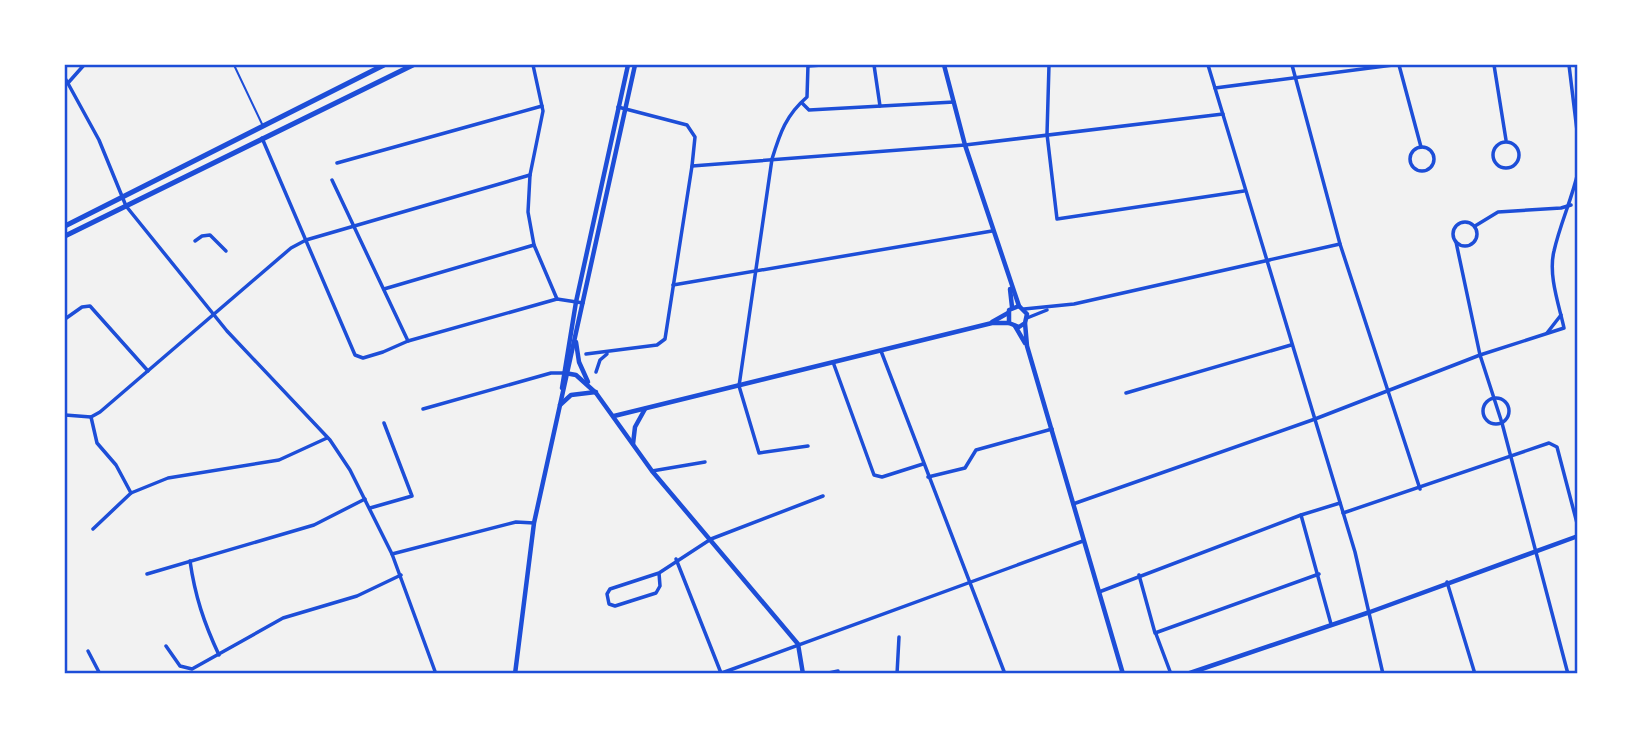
<svg xmlns="http://www.w3.org/2000/svg" width="1643" height="739" font-family="'Libre Baskerville',serif">
<rect width="100%" height="100%" fill="#f2f2f2"/>
<g fill="none" stroke-linecap="round" stroke-linejoin="round">
<path stroke="#1d4ed8" stroke-width="2" d="M 234,65 L 262,124"/>
<g stroke="#1d4ed8" stroke-width="3.5">
<path d="M 533,65 L 543,111 L 530,175 L 528,212 L 534,245 L 557,299"/>
<path d="M 808,65 L 807,97 C 786,115 780,133 772,159 L 739,386 L 759,453 L 808,446"/>
<path d="M 874,65 L 880,106"/>
<path d="M 1049,65 L 1047,134 L 1057,219 L 1244,191"/>
<path d="M 1208,65 L 1355,552 L 1383,674"/>
<path d="M 1292,65 L 1340,244 L 1420,489"/>
<path d="M 1399,65 L 1421,147"/>
<path d="M 1494,65 L 1506,140"/>
<path d="M 1569,65 L 1578,139"/>
<path d="M 808,66 L 822,65"/>
<path d="M 65,78 L 99,140 L 126,206 L 227,331 L 330,440 L 350,470 L 392,554 L 436,674"/>
<path d="M 68,83 L 84,65"/>
<path d="M 1215,88 L 1393,65"/>
<path d="M 802,103 L 809,110 L 954,102"/>
<path d="M 262,138 L 355,355 L 363,358 L 383,352 L 408,341 L 557,299 L 583,303"/>
<circle cx="1506" cy="155" r="13"/>
<circle cx="1422" cy="159" r="12"/>
<path d="M 337,163 L 542,106"/>
<path d="M 692,166 L 965,145 L 1223,114"/>
<path d="M 332,180 L 408,341"/>
<circle cx="1465" cy="234" r="12"/>
<path d="M 1475,226 L 1498,212 L 1561,208 L 1571,205"/>
<path d="M 195,241 L 202,236 L 210,235 L 226,251"/>
<path d="M 1456,242 L 1480,355 L 1502,423 L 1568,674"/>
<path d="M 673,285 L 992,231"/>
<path d="M 384,289 L 534,245"/>
<path d="M 1024,309 L 1074,304 L 1340,244"/>
<path d="M 1027,318 L 1047,310"/>
<path d="M 65,319 L 82,307 L 90,306 L 148,371"/>
<path d="M 1578,330 L 1578,339"/>
<path d="M 1547,333 L 1561,315"/>
<path d="M 881,351 L 1005,674"/>
<path d="M 586,354 L 657,345 L 665,339 L 692,166 L 695,137 L 687,125 L 618,107"/>
<path d="M 833,362 L 874,475 L 882,477 L 923,464"/>
<path d="M 596,372 L 600,360 L 607,354"/>
<path d="M 1126,393 L 1291,345"/>
<circle cx="1496" cy="411" r="13"/>
<path d="M 423,409 L 551,373 L 565,373"/>
<path d="M 65,415 L 91,417 L 100,412 L 291,248 L 306,240 L 530,175"/>
<path d="M 91,417 L 97,443 L 116,465 L 131,493 L 168,478 L 279,460 L 327,438"/>
<path d="M 652,471 L 705,462"/>
<path d="M 928,477 L 965,468 L 976,450 L 1052,429"/>
<path d="M 1073,504 L 1315,419 L 1480,355 L 1564,328 C 1559,305 1548,275 1554,251 C 1560,224 1572,199 1578,172"/>
<path d="M 370,508 L 412,496 L 384,423"/>
<path d="M 1343,513 L 1549,443 L 1557,447 L 1578,527"/>
<path d="M 1301,515 L 1331,624"/>
<path d="M 93,529 L 131,493"/>
<path d="M 392,554 L 516,522 L 534,523"/>
<path d="M 676,559 L 721,673"/>
<path d="M 190,561 C 195,596 204,623 219,655"/>
<path d="M 659,573 L 660,586 L 656,593 L 615,606 L 609,604 L 607,594 L 610,589 L 659,573 L 711,539 L 823,496"/>
<path d="M 147,574 L 314,525 L 365,499"/>
<path d="M 1139,575 L 1155,633 L 1319,574"/>
<path d="M 1447,582 L 1475,674"/>
<path d="M 1099,592 L 1301,515 L 1340,503"/>
<path d="M 1156,634 L 1171,674"/>
<path d="M 166,646 L 180,666 L 192,669 L 283,618 L 357,596 L 401,575"/>
<path d="M 88,651 L 100,674"/>
<path d="M 317,674 L 322,674"/>
<path d="M 719,674 L 1083,541"/>
<path d="M 824,674 L 838,671"/>
<path d="M 897,674 L 899,637"/>
</g>
<g stroke="#1d4ed8" stroke-width="4.5">
<path d="M 944,65 L 965,145 L 1019,306"/>
<path d="M 1010,289 L 1012,307"/>
<path d="M 992,322 L 1008,313"/>
<path d="M 1025,323 L 1019,327 L 1009,323 L 1009,310 L 1019,306 L 1027,314 L 1025,323 L 1027,346 L 1123,674"/>
<path d="M 1015,326 L 1025,343"/>
<path d="M 576,342 L 579,362 L 588,382"/>
<path d="M 565,373 L 576,375 L 596,393 L 652,471 L 798,644 L 803,674"/>
<path d="M 560,405 L 571,395 L 596,392"/>
<path d="M 614,416 L 992,323 L 1009,323"/>
<path d="M 633,444 L 635,427 L 645,409"/>
<path d="M 1187,674 L 1370,612 L 1578,536"/>
</g>
<g stroke="#1d4ed8" stroke-width="4.5">
<path d="M 562,388 L 576,302 L 628,65"/>
<path d="M 515,674 L 534,523 L 635,65"/>
</g>
<g stroke="#1d4ed8" stroke-width="5">
<path d="M 65,226 L 384,65"/>
<path d="M 65,236 L 413,65"/>
</g>
</g>
<rect width="1643" height="739" fill="none" stroke="#ffffff" stroke-width="133"/>
<rect x="66" y="66" width="1510" height="606" fill="none" stroke="#1d4ed8" stroke-width="2.5"/>
</svg>
